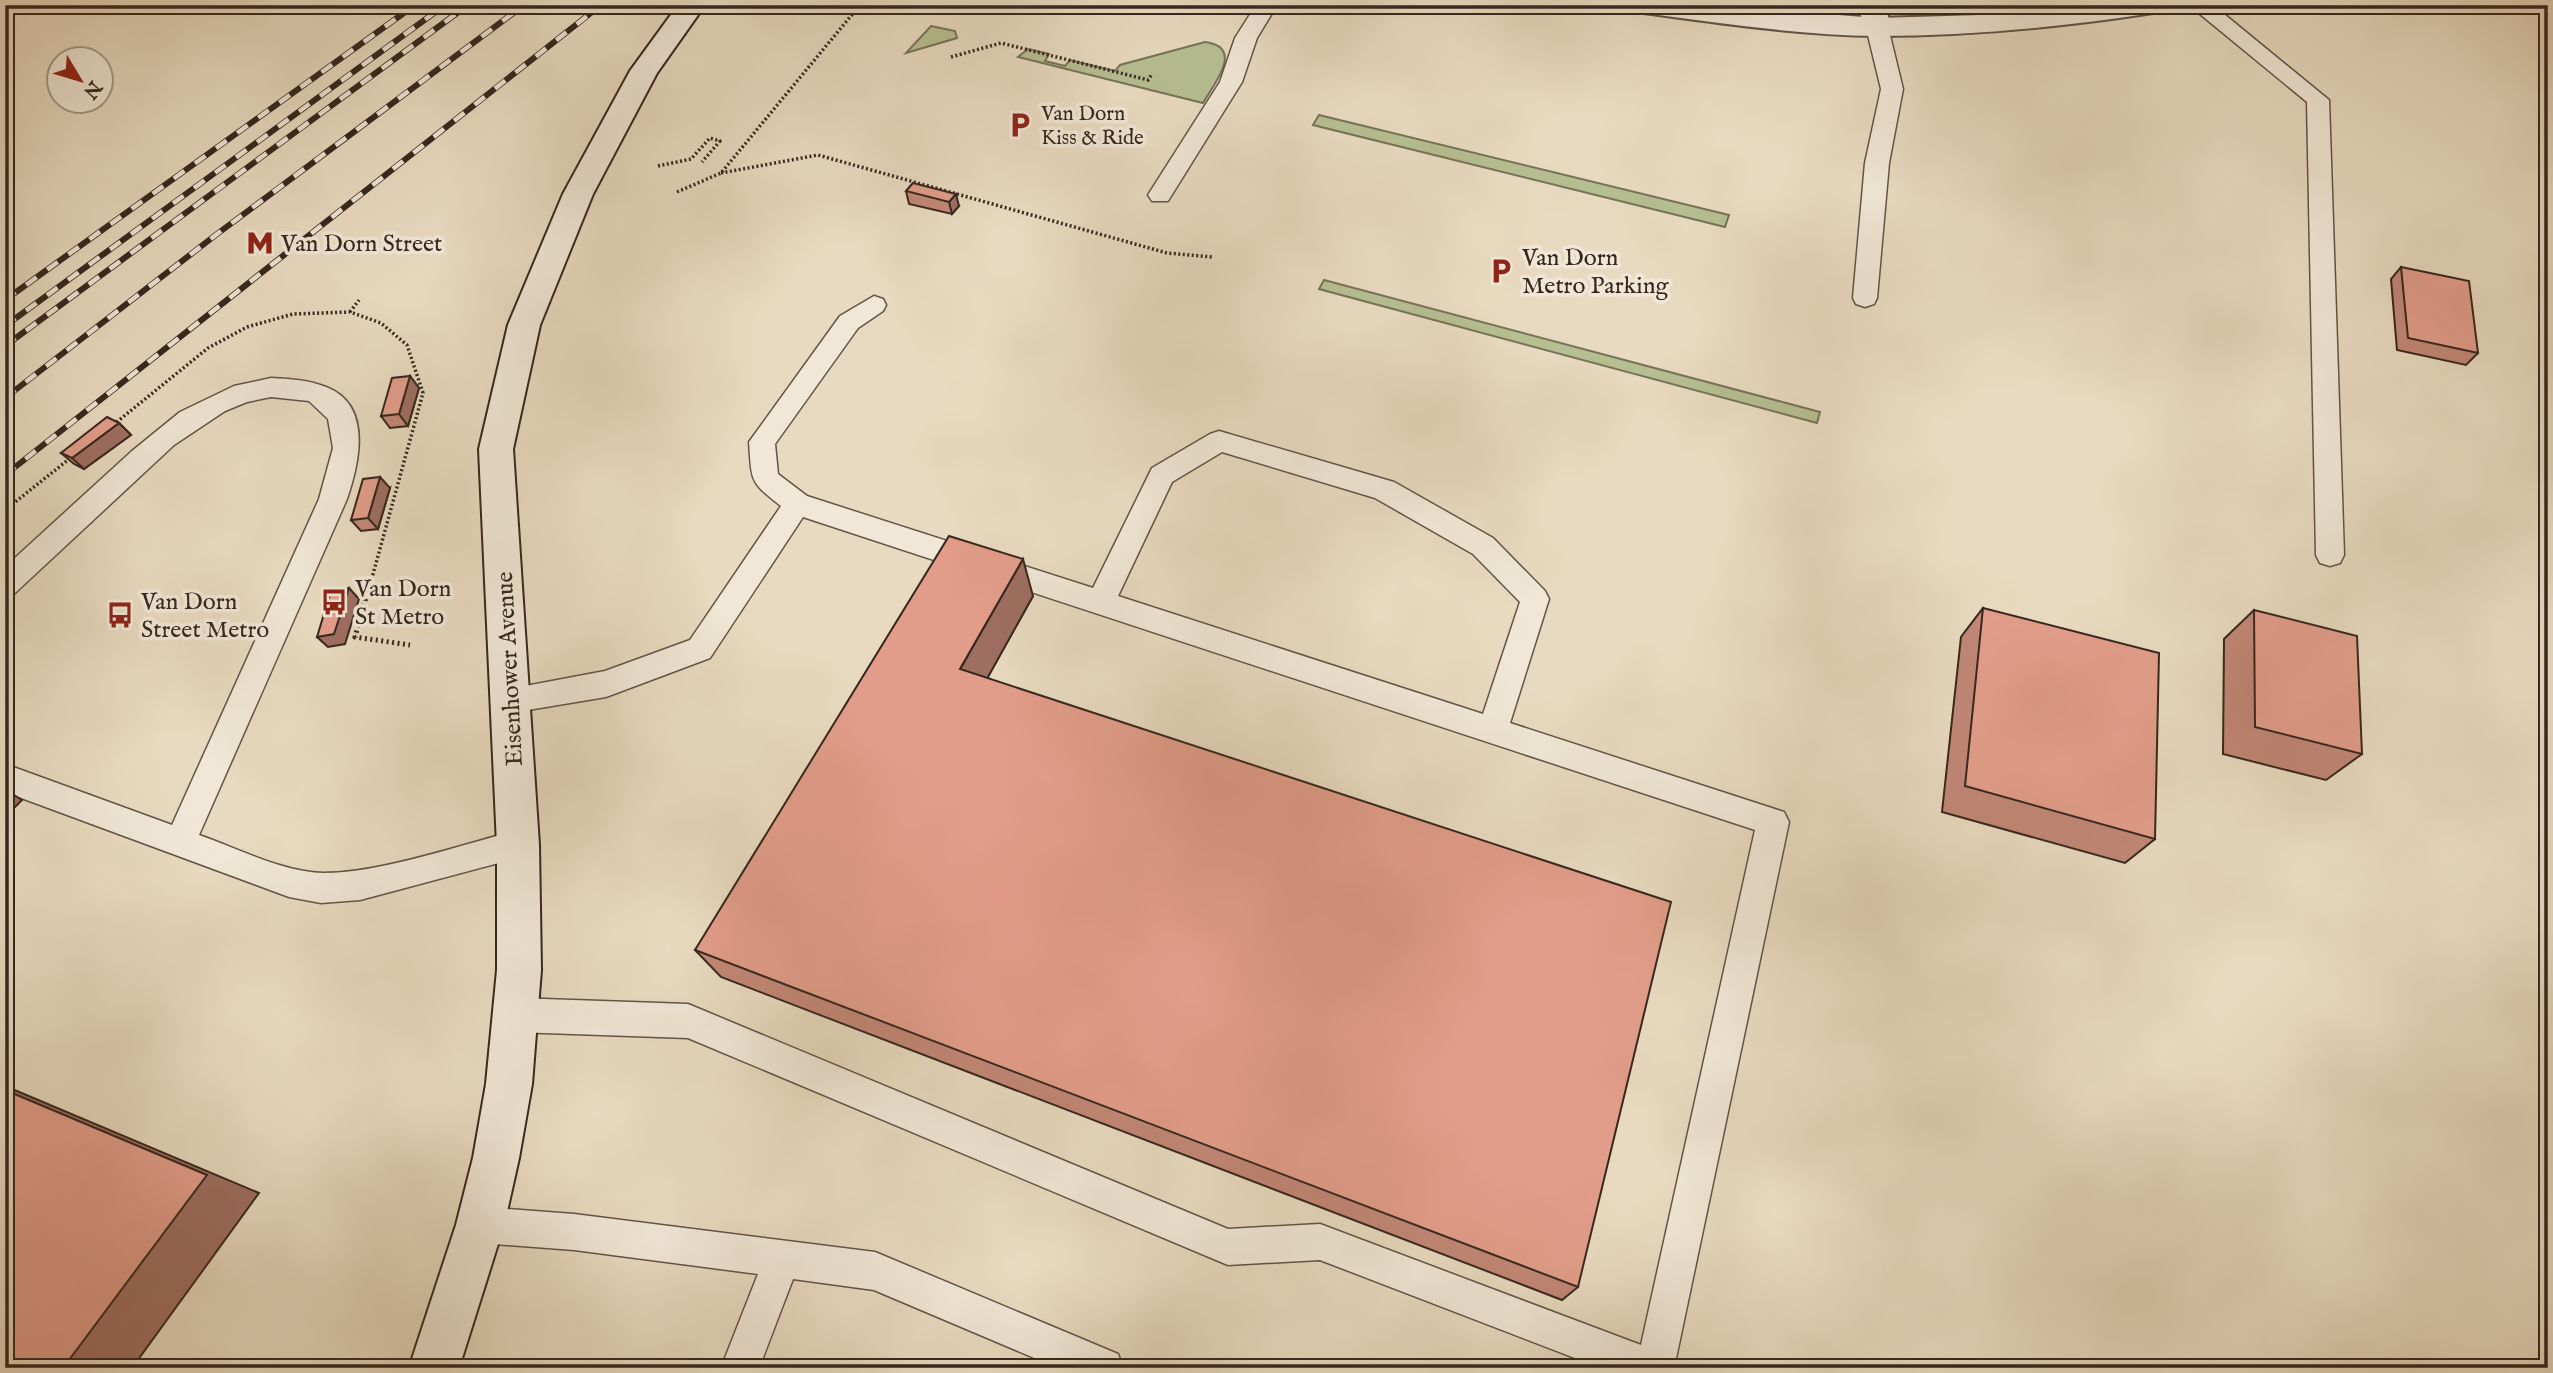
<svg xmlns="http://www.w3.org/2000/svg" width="2553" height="1373" font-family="'IM FELL English',serif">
<rect width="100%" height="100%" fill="#e8dac0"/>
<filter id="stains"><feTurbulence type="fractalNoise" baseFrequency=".00286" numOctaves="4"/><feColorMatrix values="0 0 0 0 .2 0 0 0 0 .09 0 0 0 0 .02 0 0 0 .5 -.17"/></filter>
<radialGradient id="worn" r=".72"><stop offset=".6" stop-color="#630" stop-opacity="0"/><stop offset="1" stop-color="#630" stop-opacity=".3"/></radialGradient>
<g fill="#b6bf92" stroke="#767358" stroke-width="2">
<path d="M 931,26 L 955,31 L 957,38 L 906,53 Z"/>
<path d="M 1205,42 C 1245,47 1214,84 1203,103 L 1018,57 L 1028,49 L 1049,54 L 1045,61 L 1065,66 L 1070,60 L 1115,71 L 1120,65 Z"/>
<path d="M 1319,115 L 1729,215 L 1725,227 L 1313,125 Z"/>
<path d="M 1324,280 L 1820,412 L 1817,423 L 1319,289 Z"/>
</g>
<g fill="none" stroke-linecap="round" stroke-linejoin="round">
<g stroke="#625446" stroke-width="3">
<g id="service">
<path d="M 1256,5 L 1277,5 L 1257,38 L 1242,82 L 1168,201 L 1152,201 L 1148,195 L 1220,82 L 1235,38 Z"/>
<path d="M 2189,5 L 2213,5 L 2329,100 L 2344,555 L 2340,563 L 2330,566 L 2320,563 L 2316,555 L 2307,102 Z"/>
<path d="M 1877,20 L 1888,27 L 1903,89 L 1889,163 L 1877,298 L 1874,304 L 1865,307 L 1856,304 L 1853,298 L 1865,163 L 1881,89 L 1866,27 Z"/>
<path d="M 874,296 L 883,299 L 886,305 L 883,311 L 858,328 L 775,444 L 778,474 L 807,496 L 1093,588 L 1152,468 L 1210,434 L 1219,431 L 1394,482 L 1493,538 L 1545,591 L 1549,599 L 1510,723 L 1784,812 L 1789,822 L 1674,1368 L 1601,1368 L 1320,1260 L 1228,1265 L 688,1038 L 515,1032 L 503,1027 L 498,1015 L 503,1003 L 515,998 L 688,1004 L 1228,1229 L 1320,1224 L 1641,1345 L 1755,830 L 803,517 L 710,658 L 606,697 L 510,713 L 499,709 L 495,700 L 499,691 L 605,671 L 690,640 L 781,506 C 749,481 752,482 749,442 L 840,316 ZM 1222,452 L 1375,498 L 1473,554 L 1520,602 L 1483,714 L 1118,596 L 1172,482 Z"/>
<path d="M 271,378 C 290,379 309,380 326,387 C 373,405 359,464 347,499 L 199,835 C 237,848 282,872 323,873 C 379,873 461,845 518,830 L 529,835 L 534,845 L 529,855 L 360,900 L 321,903 L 289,897 L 5,792 L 5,764 L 172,825 L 319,499 L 333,448 L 328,419 L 309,401 L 271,397 L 247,402 L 225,411 L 174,445 L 15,593 L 5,597 L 5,567 L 132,451 L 180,412 L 234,386 Z"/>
<path d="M 480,1207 L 574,1214 L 875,1252 L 1118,1354 L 1123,1368 L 1058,1368 L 874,1290 L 793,1279 L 759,1368 L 721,1368 L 758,1274 L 574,1250 L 480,1243 L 467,1238 L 462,1225 L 467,1212 Z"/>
</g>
</g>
<g stroke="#625446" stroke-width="4">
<path id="minor" d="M 1857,5 L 1885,5 L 1891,27 L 1887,33 L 1877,36 L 1867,33 Z"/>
</g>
<g stroke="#625446" stroke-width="4">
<path id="tertiary" d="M 1630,5 L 1711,5 L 1877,18 L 1981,15 L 2090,5 L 2166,5 L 2163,11 L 2153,13 C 2062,27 1969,36 1877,36 C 1798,35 1720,23 1643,13 L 1633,11 Z"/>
</g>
<g stroke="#36271e" stroke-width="4">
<path id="secondary" d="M 678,5 L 705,5 L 657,73 L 593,194 L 540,325 L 513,449 L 539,845 L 541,970 L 532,1084 L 519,1158 L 504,1225 L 459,1368 L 409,1368 L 456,1225 L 473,1158 L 486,1084 L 497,970 L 497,845 L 479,449 L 508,325 L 563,194 L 630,71 Z"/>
</g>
<g stroke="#36271e" stroke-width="3.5" stroke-dasharray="2 2.5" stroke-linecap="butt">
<path d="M 1194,13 L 1201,5"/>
<path d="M 951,57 L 1001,43 L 1148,80 L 1152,74"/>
<path d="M 658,166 L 691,159 L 710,138 L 720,141 L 702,162"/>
<path d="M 721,173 L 818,155 L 1167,253 L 1212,257"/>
<path d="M 677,192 L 721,173 L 860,5"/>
<path d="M 350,312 L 359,300"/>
<path d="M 113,425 L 208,348 L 247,327 L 293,314 L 350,312 L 381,323 L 407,345 L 423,393 L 370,585"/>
<path d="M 5,510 L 73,456"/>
</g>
<path stroke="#36271e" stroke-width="5" stroke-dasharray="2 3.5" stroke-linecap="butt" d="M 370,583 L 355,637 L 410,645"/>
<use href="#service" fill="#f0e7d6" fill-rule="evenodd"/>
<use href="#minor" fill="#f0e7d6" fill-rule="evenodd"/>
<use href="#tertiary" fill="#f0e7d6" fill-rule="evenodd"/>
<use href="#secondary" fill="#f0e7d6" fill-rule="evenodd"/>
<g stroke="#36271e" stroke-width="6">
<g id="rail">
<path d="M 5,300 L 415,5"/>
<path d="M 5,326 L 445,5"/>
<path d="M 5,346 L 468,5"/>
<path d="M 5,398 L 217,234 L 524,5"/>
<path d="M 5,475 L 601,5"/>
</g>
</g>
<use href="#rail" stroke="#f0e7d6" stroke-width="4.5" stroke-dasharray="13" stroke-linecap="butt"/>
</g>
<g fill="#c28777" stroke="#36271e" stroke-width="2">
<path d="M 913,183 L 959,206 L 952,214 L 909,204 L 906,191 Z"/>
<path d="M 2401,267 L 2478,353 L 2466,365 L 2397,350 L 2391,279 Z"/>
<path d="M 410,376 L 419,388 L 408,426 L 390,428 L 381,416 Z"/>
<path d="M 119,423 L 131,435 L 84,469 L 74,464 L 61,453 Z"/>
<path d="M 390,488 L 378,529 L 361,531 L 351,520 Z"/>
<path d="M 1033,596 L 987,678 L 1578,1287 L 1562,1300 L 721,977 L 695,950 Z"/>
<path d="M 1983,608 L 2155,839 L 2125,863 L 1942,812 L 1961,637 Z"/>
<path d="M 2254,610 L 2362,754 L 2326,780 L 2223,754 L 2224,639 Z"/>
</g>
<g fill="#9e6e61" stroke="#36271e" stroke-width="2">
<path d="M 956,194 L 959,206 L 952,214 L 949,202 Z"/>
<path d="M 410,376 L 419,388 L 408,426 L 399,414 Z"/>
<path d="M 119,423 L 131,435 L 84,469 L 72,458 Z"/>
<path d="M 380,477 L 390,488 L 378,529 L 368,518 Z"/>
<path d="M 1023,559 L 1033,596 L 973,704 L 960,669 Z"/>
<path d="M 349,588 L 359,599 L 345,644 L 328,647 L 317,637 Z"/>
<path d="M 7,791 L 22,800 L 7,815 L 5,814 L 5,793 Z"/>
<path d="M 5,1086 L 259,1193 L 132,1368 L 63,1368 L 5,1090 Z"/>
</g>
<g fill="#e29d8a" stroke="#36271e" stroke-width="2">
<path d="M 913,183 L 956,194 L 949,202 L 906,191 Z"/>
<path d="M 2401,267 L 2469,281 L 2478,353 L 2408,338 Z"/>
<path d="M 410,376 L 399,414 L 381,416 L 392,378 Z"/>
<path d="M 107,417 L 119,423 L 72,458 L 61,453 Z"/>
<path d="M 380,477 L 368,518 L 351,520 L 363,479 Z"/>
<path d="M 949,536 L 1023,559 L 960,669 L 1671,902 L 1578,1287 L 695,950 Z"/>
<path d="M 349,588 L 334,634 L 317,637 L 331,591 Z"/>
<path d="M 1983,608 L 2159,653 L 2155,839 L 1965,786 Z"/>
<path d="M 2254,610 L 2357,636 L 2362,754 L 2255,727 Z"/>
<path d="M 5,1090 L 207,1175 L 63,1368 L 5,1368 Z"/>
</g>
<defs>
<g id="parking-bare" transform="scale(2.1)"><path d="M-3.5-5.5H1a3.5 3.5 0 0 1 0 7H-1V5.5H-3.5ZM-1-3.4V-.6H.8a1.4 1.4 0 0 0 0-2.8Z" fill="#8f2418" stroke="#f0e7d6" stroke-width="2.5" paint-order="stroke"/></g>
<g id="metro-bare" transform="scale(2.1)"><path d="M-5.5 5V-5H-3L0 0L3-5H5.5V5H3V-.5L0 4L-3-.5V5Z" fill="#8f2418" stroke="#f0e7d6" stroke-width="2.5" paint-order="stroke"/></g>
<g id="bus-bare" transform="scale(2.1)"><path d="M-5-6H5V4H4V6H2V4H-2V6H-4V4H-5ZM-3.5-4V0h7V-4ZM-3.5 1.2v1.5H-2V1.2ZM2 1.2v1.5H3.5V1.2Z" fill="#8f2418" stroke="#f0e7d6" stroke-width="2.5" paint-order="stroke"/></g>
</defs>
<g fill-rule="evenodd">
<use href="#parking-bare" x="1020" y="125"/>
<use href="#metro-bare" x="260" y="243"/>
<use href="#parking-bare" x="1501" y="271"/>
<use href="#bus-bare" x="334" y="602"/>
<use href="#bus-bare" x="120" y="615"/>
</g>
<g text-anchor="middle" stroke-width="7" stroke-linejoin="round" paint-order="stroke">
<g font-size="21" fill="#36271e" stroke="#f0e7d6" text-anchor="start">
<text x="1041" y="120">Van Dorn<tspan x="1041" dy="24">Kiss &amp; Ride</tspan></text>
</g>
<g font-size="24" fill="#36271e" stroke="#f0e7d6" text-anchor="start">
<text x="281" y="251">Van Dorn Street</text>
<text x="1522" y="265">Van Dorn<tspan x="1522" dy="28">Metro Parking</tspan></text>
<text x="355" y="596">Van Dorn<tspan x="355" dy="28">St Metro</tspan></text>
<text x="141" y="609">Van Dorn<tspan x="141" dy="28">Street Metro</tspan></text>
</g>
<g font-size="24" fill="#36271e" stroke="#f0e7d6">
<text transform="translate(509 669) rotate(-93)" y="8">Eisenhower Avenue</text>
</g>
</g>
<rect width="2553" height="1373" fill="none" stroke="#e8dac0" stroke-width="28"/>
<rect x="7" y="7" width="2539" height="1359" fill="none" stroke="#36271e" stroke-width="3.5"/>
<rect x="14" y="14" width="2525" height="1345" fill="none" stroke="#36271e" stroke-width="2"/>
<g transform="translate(80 80) rotate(128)"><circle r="33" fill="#f0e7d6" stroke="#a69a8c" stroke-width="2"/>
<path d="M0-5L12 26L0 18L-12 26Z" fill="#8f2418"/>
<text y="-10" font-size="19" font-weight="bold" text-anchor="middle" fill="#36271e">N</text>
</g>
<rect width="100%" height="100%" filter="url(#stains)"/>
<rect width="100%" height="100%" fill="url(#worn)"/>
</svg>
